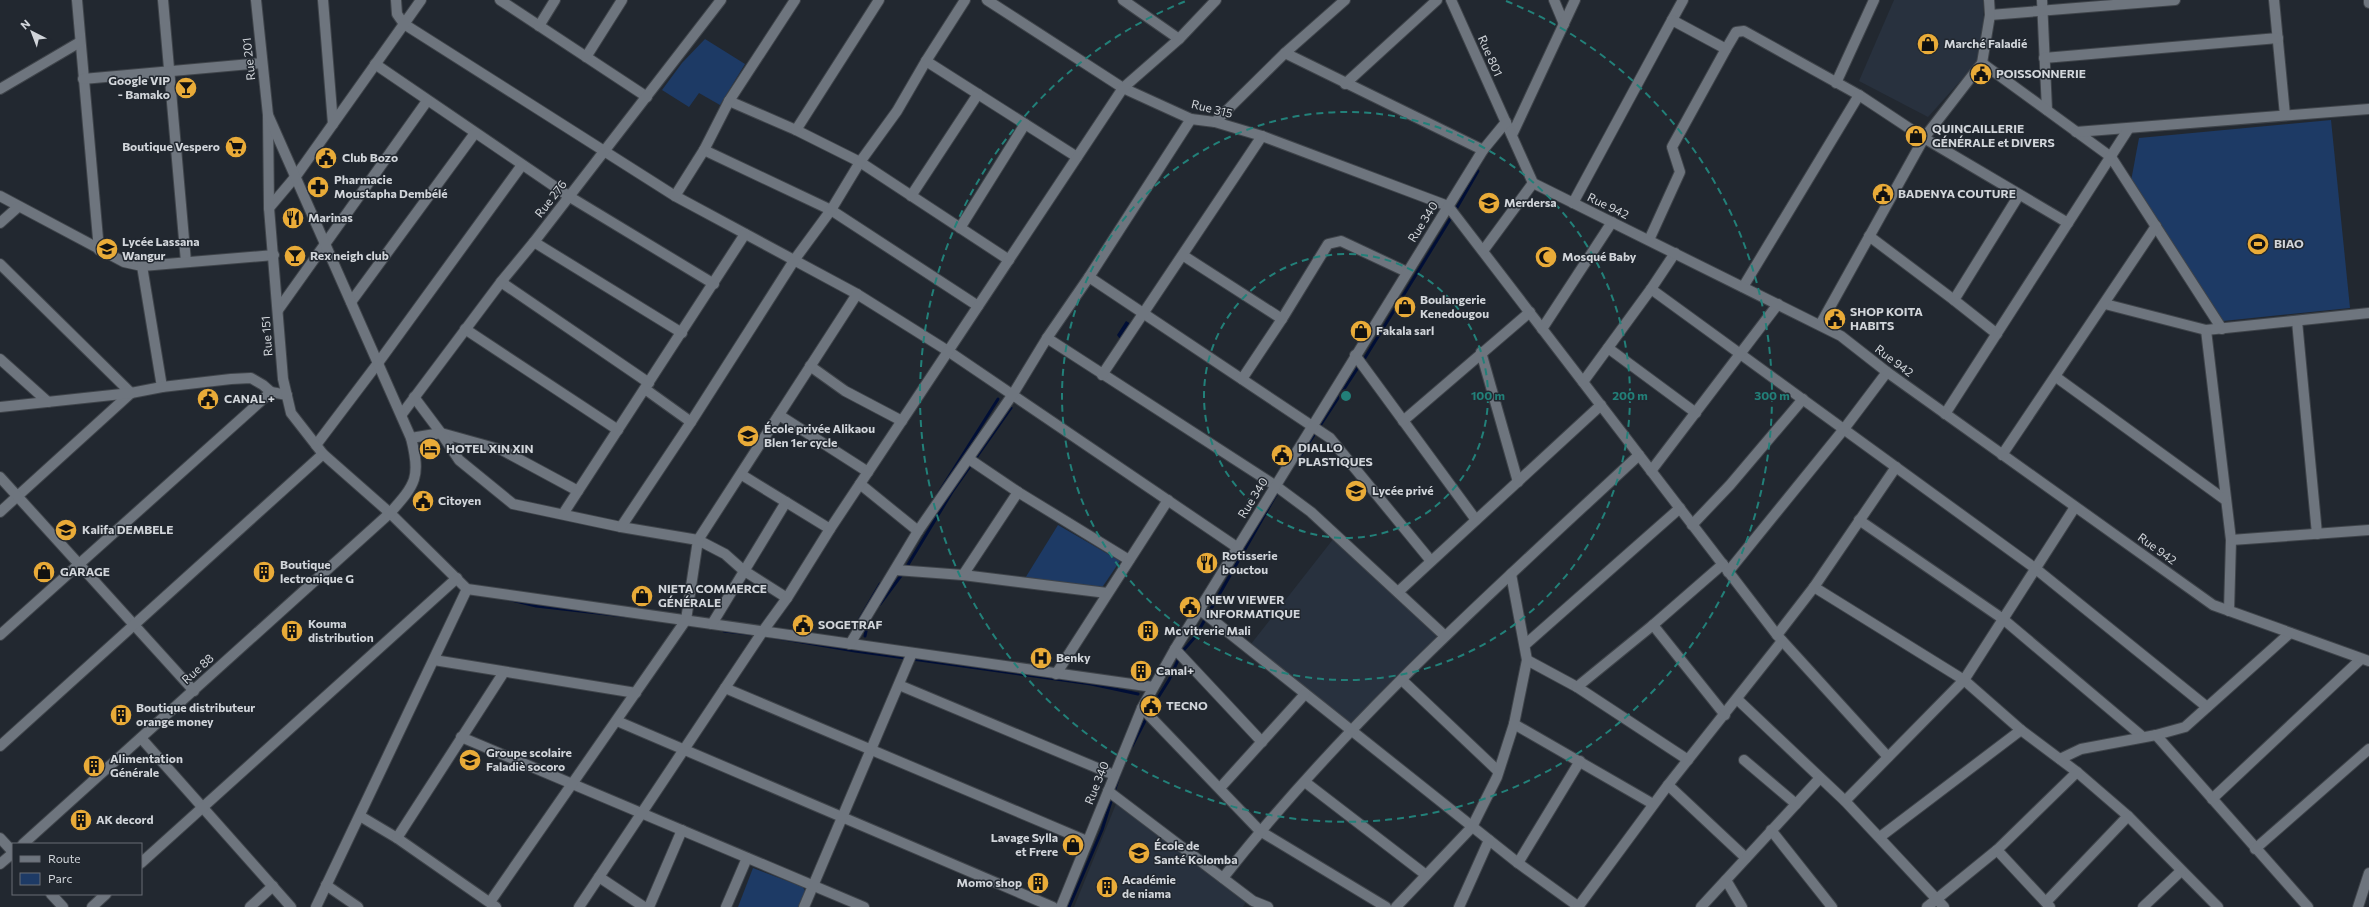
<svg xmlns="http://www.w3.org/2000/svg" width="2369" height="907" font-family="Commissioner,sans-serif">
<rect width="100%" height="100%" fill="#222830"/>
<g fill="#28313e">
<path d="M 1894,0 L 1983,0 L 1984,29 L 1979,60 L 1928,117 L 1859,81 Z"/>
<path d="M 1334,538 L 1440,639 L 1353,727 L 1251,644 Z"/>
<path d="M 1116,804 L 1246,902 L 1243,907 L 1074,907 Z"/>
</g>
<g fill="#1d3a65">
<path d="M 705,39 L 745,64 L 720,105 L 699,93 L 689,107 L 662,90 L 682,63 Z"/>
<path d="M 2331,120 L 2350,308 L 2223,321 L 2131,181 L 2139,138 Z"/>
<path d="M 1058,525 L 1120,561 L 1101,589 L 1024,580 Z"/>
<path d="M 753,868 L 803,887 L 806,893 L 800,907 L 738,907 Z"/>
</g>
<path fill="#000e36" d="M 1126,321 L 1131,324 L 1120,339 L 1117,335 Z"/>
<g fill="none" stroke-linecap="round" stroke-linejoin="round">
<g stroke="#000e36" stroke-width="3">
<path d="M 1455,211 L 1478,171"/>
<path d="M 1363,361 L 1452,216"/>
<path d="M 1297,461 L 1359,366"/>
<path d="M 938,494 L 998,399"/>
<path d="M 906,568 L 952,492 L 1011,408"/>
<path d="M 507,599 L 536,606 L 624,616"/>
<path d="M 880,604 L 903,573"/>
<path d="M 855,627 L 880,584"/>
<path d="M 724,631 L 750,634"/>
<path d="M 865,636 L 868,622"/>
<path d="M 772,637 L 855,651 L 1091,684 L 1138,694"/>
<path d="M 1182,652 L 1195,637 L 1285,479"/>
<path d="M 1149,712 L 1169,680 L 1179,658"/>
<path d="M 1132,746 L 1147,717"/>
<path d="M 1069,907 L 1102,830 L 1120,773"/>
</g>
<g stroke="#3f444a" stroke-width="12">
<g id="street">
<path d="M 77,0 L 99,250"/>
<path d="M 163,0 L 186,262"/>
<path d="M 323,0 L 333,124"/>
<path d="M 396,0 L 397,14 L 404,24 L 675,196 L 857,294 L 948,351 L 1238,548"/>
<path d="M 500,0 L 647,97"/>
<path d="M 987,0 L 1123,88 L 1191,119 L 1215,122 L 1262,136 L 1448,206 L 1777,635 L 1888,757"/>
<path d="M 1123,0 L 1179,39"/>
<path d="M 1554,0 L 1564,24"/>
<path d="M 2042,0 L 2047,110"/>
<path d="M 2274,0 L 2285,115"/>
<path d="M 1990,15 L 2175,0"/>
<path d="M 1672,20 L 1683,0"/>
<path d="M 539,26 L 555,0"/>
<path d="M 1726,49 L 1736,32 L 1744,31 L 1859,95 L 1924,138 L 2068,223"/>
<path d="M 1285,53 L 1483,150"/>
<path d="M 586,57 L 622,0"/>
<path d="M 2044,58 L 2278,38"/>
<path d="M 926,61 L 1077,157"/>
<path d="M 1982,63 L 2111,157 L 2222,329"/>
<path d="M 375,64 L 570,197 L 714,284"/>
<path d="M 83,79 L 262,63"/>
<path d="M 1836,83 L 1874,0"/>
<path d="M 1345,84 L 1437,0"/>
<path d="M 0,89 L 80,42"/>
<path d="M 729,101 L 796,130 L 860,162 L 1009,260"/>
<path d="M 1215,122 L 1285,53 L 1345,0"/>
<path d="M 796,130 L 879,0"/>
<path d="M 2076,132 L 2369,109"/>
<path d="M 1512,135 L 1575,0"/>
<path d="M 704,150 L 831,210 L 978,306"/>
<path d="M 0,196 L 124,262 L 142,266 L 274,255"/>
<path d="M 675,196 L 704,150 L 729,101 L 795,0"/>
<path d="M 911,196 L 978,94"/>
<path d="M 1573,203 L 1672,20 L 1726,49 L 1672,147 L 1680,172 L 1649,240"/>
<path d="M 269,208 L 296,176 L 421,0"/>
<path d="M 0,223 L 18,207"/>
<path d="M 960,228 L 1025,124"/>
<path d="M 1869,236 L 1954,300"/>
<path d="M 534,242 L 682,333"/>
<path d="M 1483,251 L 1533,183"/>
<path d="M 1184,256 L 1282,319"/>
<path d="M 0,264 L 131,393 L 0,512"/>
<path d="M 142,266 L 162,387"/>
<path d="M 1089,277 L 1330,438 L 1431,561"/>
<path d="M 501,282 L 649,383"/>
<path d="M 1743,287 L 1859,95"/>
<path d="M 1651,289 L 2036,569 L 2207,707"/>
<path d="M 351,302 L 475,133"/>
<path d="M 2105,304 L 2206,330 L 2369,313"/>
<path d="M 278,310 L 427,101"/>
<path d="M 2297,321 L 2317,534"/>
<path d="M 1820,325 L 1924,138 L 1982,63 L 1990,15 L 1989,0"/>
<path d="M 465,329 L 618,430"/>
<path d="M 1542,329 L 1612,222"/>
<path d="M 2206,330 L 2231,540 L 2229,611"/>
<path d="M 1997,334 L 1954,300 L 2019,195"/>
<path d="M 1047,338 L 1276,486 L 1311,512 L 1445,636"/>
<path d="M 1608,348 L 1696,413"/>
<path d="M 1481,352 L 1518,482"/>
<path d="M 1355,355 L 1476,520"/>
<path d="M 0,359 L 48,402"/>
<path d="M 810,366 L 845,391 L 902,421"/>
<path d="M 1102,375 L 1262,136"/>
<path d="M 2056,377 L 2224,499"/>
<path d="M 1242,379 L 1282,319 L 1328,244 L 1341,241 L 1407,272"/>
<path d="M 1583,382 L 1651,289 L 1675,253"/>
<path d="M 645,389 L 691,422"/>
<path d="M 414,397 L 441,433 L 502,450 L 578,491"/>
<path d="M 0,407 L 131,393 L 162,387 L 231,379 L 251,378 L 263,385 L 271,392 L 287,395"/>
<path d="M 402,414 L 501,282 L 534,242 L 721,0"/>
<path d="M 1945,414 L 2129,128"/>
<path d="M 779,415 L 868,472"/>
<path d="M 1403,421 L 1530,312"/>
<path d="M 411,438 L 441,433 L 459,460 L 513,504 L 621,527 L 698,540 L 725,554 L 743,570 L 787,598"/>
<path d="M 316,445 L 378,363 L 522,165"/>
<path d="M 2002,455 L 2156,226"/>
<path d="M 969,459 L 1018,492 L 1129,560"/>
<path d="M 1651,471 L 1778,304"/>
<path d="M 742,475 L 830,529"/>
<path d="M 0,477 L 194,691"/>
<path d="M 860,484 L 918,531"/>
<path d="M 390,513 L 467,589 L 1153,687"/>
<path d="M 563,514 L 745,234"/>
<path d="M 1859,520 L 2003,619 L 2143,737"/>
<path d="M 1692,525 L 1730,485 L 1803,399"/>
<path d="M 621,527 L 691,422 L 795,259 L 831,210 L 860,162 L 897,111 L 926,61 L 965,0"/>
<path d="M 2231,540 L 2369,530"/>
<path d="M 896,570 L 963,575 L 1107,593"/>
<path d="M 1728,572 L 1844,429 L 1887,372"/>
<path d="M 963,575 L 1018,492"/>
<path d="M 1814,587 L 1964,680 L 2021,730 L 2077,772 L 2128,816 L 2218,907"/>
<path d="M 1398,592 L 1601,405"/>
<path d="M 1199,609 L 1518,863 L 1579,907"/>
<path d="M 712,624 L 786,502"/>
<path d="M 1653,625 L 1725,715"/>
<path d="M 0,635 L 271,392"/>
<path d="M 1777,635 L 1814,587 L 1896,467"/>
<path d="M 850,644 L 918,531 L 1013,394 L 1047,338 L 1089,277 L 1191,119"/>
<path d="M 1526,644 L 1680,508"/>
<path d="M 1175,649 L 1262,742"/>
<path d="M 434,660 L 636,693"/>
<path d="M 1527,660 L 1577,687 L 1688,760"/>
<path d="M 1056,674 L 1168,500"/>
<path d="M 1402,680 L 1498,771"/>
<path d="M 899,685 L 1114,775"/>
<path d="M 1577,687 L 1653,625 L 1723,564"/>
<path d="M 725,688 L 1087,841"/>
<path d="M 1737,699 L 1845,801 L 1944,907"/>
<path d="M 1142,708 L 1260,831 L 1386,907"/>
<path d="M 617,721 L 1053,907"/>
<path d="M 1514,724 L 1653,804"/>
<path d="M 2156,735 L 2308,907"/>
<path d="M 461,737 L 864,907"/>
<path d="M 141,738 L 291,907"/>
<path d="M 0,746 L 323,454"/>
<path d="M 2060,759 L 2081,749 L 2156,735 L 2185,727 L 2290,633"/>
<path d="M 1744,760 L 1796,804"/>
<path d="M 1305,782 L 1426,875"/>
<path d="M 1668,785 L 1746,858"/>
<path d="M 1220,788 L 1305,694"/>
<path d="M 1108,791 L 1253,901 L 1268,907"/>
<path d="M 2212,799 L 2361,659"/>
<path d="M 1845,801 L 1964,680 L 2075,507"/>
<path d="M 360,816 L 397,838 L 496,907"/>
<path d="M 1771,830 L 1832,907"/>
<path d="M 1880,837 L 2021,730"/>
<path d="M 0,838 L 13,852"/>
<path d="M 397,838 L 504,672"/>
<path d="M 2255,849 L 2369,749"/>
<path d="M 1997,850 L 2050,907"/>
<path d="M 141,863 L 457,578"/>
<path d="M 1518,863 L 1580,761"/>
<path d="M 599,877 L 644,907"/>
<path d="M 1223,878 C 1345,722 1495,589 1639,455"/>
<path d="M 1726,880 L 1742,907"/>
<path d="M 326,885 L 358,907"/>
<path d="M 51,894 L 63,907"/>
<path d="M 490,902 L 686,620 L 698,540 L 857,294"/>
<path d="M 2046,902 L 2128,816"/>
<path d="M 92,907 L 106,894"/>
<path d="M 250,907 L 273,886"/>
<path d="M 316,907 L 467,589"/>
<path d="M 579,907 L 763,631 L 787,598 L 830,529 L 1123,88 L 1179,39 L 1216,0"/>
<path d="M 649,907 L 682,830"/>
<path d="M 726,907 L 747,858"/>
<path d="M 804,907 L 912,653"/>
<path d="M 1396,907 L 1472,827 L 1497,777 L 1514,724 L 1527,660 L 1511,574"/>
<path d="M 1459,907 L 1489,840"/>
<path d="M 1578,907 L 1668,785 L 1782,641"/>
<path d="M 1701,907 L 1820,778"/>
<path d="M 1927,907 L 1997,850 L 2077,772"/>
<path d="M 2143,907 L 2181,871"/>
<path d="M 2358,907 L 2369,873"/>
</g>
</g>
<g stroke="#3f444a" stroke-width="12">
<g id="secondary">
<path d="M 256,0 L 268,115 L 269,208 L 283,379 L 291,413 L 323,454 L 390,513"/>
<path d="M 1451,0 L 1533,183 L 1841,336 L 1887,372 L 2213,605 L 2369,661"/>
<path d="M 2369,0 L 2369,3"/>
<path d="M 23,844 L 390,513 C 416,484 421,477 411,438 L 268,115"/>
<path d="M 0,864 L 13,853"/>
<path d="M 1061,907 L 1142,708 L 1175,649 L 1483,150 L 1506,122"/>
</g>
</g>
<use href="#street" stroke="#6e757e" stroke-width="10"/>
<use href="#secondary" stroke="#6e757e" stroke-width="10"/>
</g>
<g fill="none" stroke="#228079" stroke-width="2" stroke-dasharray="7 5">
<circle cx="1346" cy="396" r="142"/>
<circle cx="1346" cy="396" r="284"/>
<path d="M1506 1A426 426 0 1 1 1186 1"/>
</g>
<defs>
<g id="shop-disc" transform="scale(1.15)"><circle r="9.5" fill="#e9ab38" stroke="#222830"/><path d="M-5-2.5h2.3a2.7 3.5 0 0 1 5.4 0H5L5.5 6h-11ZM-1.5-2.5h3a1.5 2.3 0 0 0-3 0Z" fill="#111"/></g>
<g id="civic-disc" transform="scale(1.15)"><circle r="9.5" fill="#e9ab38" stroke="#222830"/><path d="M-.6-6.5H3V-4.5H.6V-3L4-1V1h2V6H-6V1h2V-1L-.6-3ZM-1.2 2.5V6h2.4V2.5Z" fill="#111"/></g>
<g id="bar-disc" transform="scale(1.15)"><circle r="9.5" fill="#e9ab38" stroke="#222830"/><path d="M-6-5H6L.8 .8V4.5H3.5V6h-7V4.5H-.8V.8Z" fill="#111"/></g>
<g id="supermarket-disc" transform="scale(1.15)"><circle r="9.5" fill="#e9ab38" stroke="#222830"/><path d="M-6-5.5h2.5l.6 2H6L4.5 2H-2.5L-4.4-4H-6ZM-1.5 3.2a1.3 1.3 0 1 0 .1 0ZM3 3.2a1.3 1.3 0 1 0 .1 0Z" fill="#111"/></g>
<g id="pharmacy-disc" transform="scale(1.15)"><circle r="9.5" fill="#e9ab38" stroke="#222830"/><path d="M-2-6h4v4h4v4h-4v4h-4v-4h-4v-4h4Z" fill="#111"/></g>
<g id="school-disc" transform="scale(1.15)"><circle r="9.5" fill="#e9ab38" stroke="#222830"/><path d="M0-5L7-2L0 1L-7-2ZM-4 1L0 2.5L4 1V4Q0 6-4 4Z" fill="#111"/></g>
<g id="restaurant-disc" transform="scale(1.15)"><circle r="9.5" fill="#e9ab38" stroke="#222830"/><path d="M-5-6h1v4h1v-4h1v4h1v-4h1v5L-1.5 .5V6h-2V.5L-5-1ZM5-6V6H3V1.5H1.5Q1.5-4 5-6Z" fill="#111"/></g>
<g id="stadium-disc" transform="scale(1.15)"><circle r="9.5" fill="#e9ab38" stroke="#222830"/><path d="M0-5a6.5 5 0 1 0 0 10a6.5 5 0 1 0 0-10ZM-3.5-1.8h7v3.6h-7Z" fill="#111"/></g>
<g id="mosque-disc" transform="scale(1.15)"><circle r="9.5" fill="#e9ab38" stroke="#222830"/><path d="M3.5-4.9A6 6 0 1 0 3.5 4.9A5 5 0 1 1 3.5-4.9Z" fill="#111"/></g>
<g id="hotel-disc" transform="scale(1.15)"><circle r="9.5" fill="#e9ab38" stroke="#222830"/><path d="M-6-4.5h1.5V1H6V5H4.5V3h-9V5H-6ZM-4 0a1.8 1.8 0 1 1 3.6 0ZM.5 0V-2.5h3Q6-2.5 6 0Z" fill="#111"/></g>
<g id="building-disc" transform="scale(1.15)"><circle r="9.5" fill="#e9ab38" stroke="#222830"/><path d="M-4-6H4V6H1V3H-1V6H-4ZM-2.5-4.3h1.7v1.8h-1.7ZM.8-4.3h1.7v1.8H.8ZM-2.5-1h1.7V.8h-1.7ZM.8-1h1.7V.8H.8Z" fill="#111"/></g>
<g id="hospital-disc" transform="scale(1.15)"><circle r="9.5" fill="#e9ab38" stroke="#222830"/><path d="M-5-5h3v3.5h4V-5h3V5h-3V1.5h-4V5h-3Z" fill="#111"/></g>
</defs>
<g fill-rule="evenodd">
<use href="#shop-disc" x="1928" y="44"/>
<use href="#civic-disc" x="1981" y="74"/>
<use href="#bar-disc" x="186" y="88"/>
<use href="#shop-disc" x="1916" y="136"/>
<use href="#supermarket-disc" x="236" y="147"/>
<use href="#civic-disc" x="326" y="158"/>
<use href="#pharmacy-disc" x="318" y="187"/>
<use href="#civic-disc" x="1883" y="194"/>
<use href="#school-disc" x="1489" y="203"/>
<use href="#restaurant-disc" x="293" y="218"/>
<use href="#stadium-disc" x="2258" y="244"/>
<use href="#school-disc" x="107" y="249"/>
<use href="#bar-disc" x="295" y="256"/>
<use href="#mosque-disc" x="1546" y="257"/>
<use href="#shop-disc" x="1405" y="307"/>
<use href="#civic-disc" x="1835" y="319"/>
<use href="#shop-disc" x="1361" y="331"/>
<use href="#civic-disc" x="208" y="399"/>
<use href="#school-disc" x="748" y="436"/>
<use href="#hotel-disc" x="430" y="449"/>
<use href="#civic-disc" x="1282" y="455"/>
<use href="#school-disc" x="1356" y="491"/>
<use href="#civic-disc" x="423" y="501"/>
<use href="#school-disc" x="66" y="530"/>
<use href="#restaurant-disc" x="1207" y="563"/>
<use href="#shop-disc" x="44" y="572"/>
<use href="#building-disc" x="264" y="572"/>
<use href="#shop-disc" x="642" y="596"/>
<use href="#civic-disc" x="1190" y="607"/>
<use href="#civic-disc" x="803" y="625"/>
<use href="#building-disc" x="292" y="631"/>
<use href="#building-disc" x="1148" y="631"/>
<use href="#hospital-disc" x="1041" y="658"/>
<use href="#building-disc" x="1141" y="671"/>
<use href="#civic-disc" x="1151" y="706"/>
<use href="#building-disc" x="121" y="715"/>
<use href="#school-disc" x="470" y="760"/>
<use href="#building-disc" x="94" y="766"/>
<use href="#building-disc" x="81" y="820"/>
<use href="#shop-disc" x="1073" y="845"/>
<use href="#school-disc" x="1139" y="853"/>
<use href="#building-disc" x="1038" y="883"/>
<use href="#building-disc" x="1107" y="887"/>
</g>
<g text-anchor="middle" stroke-width="3" stroke-linejoin="round" paint-order="stroke">
<g font-size="12" font-weight="bold" fill="#d1d5da" stroke="#222830" text-anchor="start">
<text x="1944" y="48">Marché Faladié</text>
<text x="1996" y="78">POISSONNERIE</text>
<text x="170" y="85" text-anchor="end">Google VIP<tspan x="170" dy="14">- Bamako</tspan></text>
<text x="1932" y="133">QUINCAILLERIE<tspan x="1932" dy="14">GÉNÉRALE et DIVERS</tspan></text>
<text x="220" y="151" text-anchor="end">Boutique Vespero</text>
<text x="342" y="162">Club Bozo</text>
<text x="334" y="184">Pharmacie<tspan x="334" dy="14">Moustapha Dembélé</tspan></text>
<text x="1898" y="198">BADENYA COUTURE</text>
<text x="1504" y="207">Merdersa</text>
<text x="308" y="222">Marinas</text>
<text x="122" y="246">Lycée Lassana<tspan x="122" dy="14">Wangur</tspan></text>
<text x="2274" y="248">BIAO</text>
<text x="310" y="260">Rex neigh club</text>
<text x="1562" y="261">Mosqué Baby</text>
<text x="1420" y="304">Boulangerie<tspan x="1420" dy="14">Kenedougou</tspan></text>
<text x="1850" y="316">SHOP KOITA<tspan x="1850" dy="14">HABITS</tspan></text>
<text x="1376" y="335">Fakala sarl</text>
<text x="224" y="403">CANAL +</text>
<text x="764" y="433">École privée Alikaou<tspan x="764" dy="14">Blen 1er cycle</tspan></text>
<text x="1298" y="452">DIALLO<tspan x="1298" dy="14">PLASTIQUES</tspan></text>
<text x="446" y="453">HOTEL XIN XIN</text>
<text x="1372" y="495">Lycée privé</text>
<text x="438" y="505">Citoyen</text>
<text x="82" y="534">Kalifa DEMBELE</text>
<text x="1222" y="560">Rotisserie<tspan x="1222" dy="14">bouctou</tspan></text>
<text x="280" y="569">Boutique<tspan x="280" dy="14">lectronique G</tspan></text>
<text x="60" y="576">GARAGE</text>
<text x="658" y="593">NIETA COMMERCE<tspan x="658" dy="14">GÉNÉRALE</tspan></text>
<text x="1206" y="604">NEW VIEWER<tspan x="1206" dy="14">INFORMATIQUE</tspan></text>
<text x="308" y="628">Kouma<tspan x="308" dy="14">distribution</tspan></text>
<text x="818" y="629">SOGETRAF</text>
<text x="1164" y="635">Mc vitrerie Mali</text>
<text x="1056" y="662">Benky</text>
<text x="1156" y="675">Canal+</text>
<text x="1166" y="710">TECNO</text>
<text x="136" y="712">Boutique distributeur<tspan x="136" dy="14">orange money</tspan></text>
<text x="486" y="757">Groupe scolaire<tspan x="486" dy="14">Faladiè socoro</tspan></text>
<text x="110" y="763">Alimentation<tspan x="110" dy="14">Générale</tspan></text>
<text x="96" y="824">AK decord</text>
<text x="1058" y="842" text-anchor="end">Lavage Sylla<tspan x="1058" dy="14">et Frere</tspan></text>
<text x="1154" y="850">École de<tspan x="1154" dy="14">Santé Kolomba</tspan></text>
<text x="1122" y="884">Académie<tspan x="1122" dy="14">de niama</tspan></text>
<text x="1022" y="887" text-anchor="end">Momo shop</text>
</g>
<g font-size="12" fill="#d1d5da" stroke="#222830">
<text transform="translate(1490 56) rotate(66)" y="4">Rue 801</text>
<text transform="translate(249 59) rotate(-96)" y="4">Rue 201</text>
<text transform="translate(1212 109) rotate(14)" y="4">Rue 315</text>
<text transform="translate(551 199) rotate(-52)" y="4">Rue 276</text>
<text transform="translate(1608 206) rotate(26)" y="4">Rue 942</text>
<text transform="translate(1423 222) rotate(-58)" y="4">Rue 340</text>
<text transform="translate(267 336) rotate(-94)" y="4">Rue 151</text>
<text transform="translate(1894 361) rotate(37)" y="4">Rue 942</text>
<text transform="translate(1253 498) rotate(-58)" y="4">Rue 340</text>
<text transform="translate(2157 549) rotate(36)" y="4">Rue 942</text>
<text transform="translate(198 669) rotate(-42)" y="4">Rue 88</text>
<text transform="translate(1097 783) rotate(-68)" y="4">Rue 340</text>
</g>
</g>
<circle cx="1346" cy="396" r="6" fill="#228079" stroke="#222830" stroke-width="2"/>
<g font-size="12" text-anchor="middle" font-weight="bold" fill="#228079" stroke="#222830" stroke-width="3" stroke-linejoin="round" paint-order="stroke">
<text x="1488" y="400">100 m</text>
<text x="1630" y="400">200 m</text>
<text x="1772" y="400">300 m</text>
</g>
<rect x="12" y="843" width="130" height="52" fill="#222830" stroke="#686d74"/>
<rect x="20" y="856" width="20" height="6" fill="#6e757e" stroke="#686d74"/>
<text x="48" y="863" font-size="12" fill="#d1d5da">Route</text>
<rect x="20" y="873" width="20" height="12" fill="#1d3a65" stroke="#686d74"/>
<text x="48" y="883" font-size="12" fill="#d1d5da">Parc</text>
<g transform="translate(32 32) rotate(318)" stroke="#222830" stroke-width="3" paint-order="stroke">
<path d="M0-3L7 15L0 10L-7 15Z" fill="#d1d5da"/>
<text y="-6" font-size="11" font-weight="bold" text-anchor="middle" fill="#d1d5da">N</text>
</g>
</svg>
